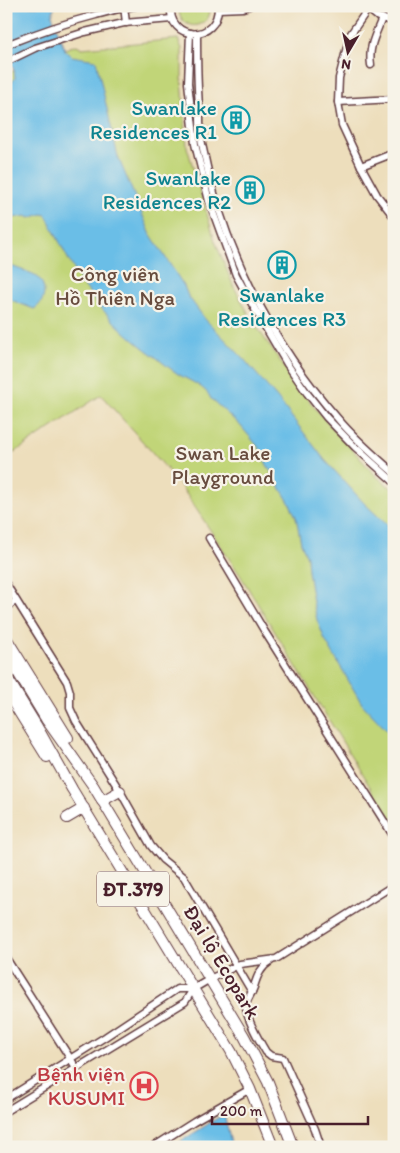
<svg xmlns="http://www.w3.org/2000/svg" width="400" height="1153" font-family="Itim,sans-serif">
<rect width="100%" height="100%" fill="#f7f3e8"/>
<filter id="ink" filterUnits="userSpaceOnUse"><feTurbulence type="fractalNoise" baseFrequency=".02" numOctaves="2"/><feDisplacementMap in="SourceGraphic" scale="10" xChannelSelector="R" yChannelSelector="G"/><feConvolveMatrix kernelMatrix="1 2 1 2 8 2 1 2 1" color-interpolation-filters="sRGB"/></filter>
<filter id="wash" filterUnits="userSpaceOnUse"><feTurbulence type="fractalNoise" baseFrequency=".0096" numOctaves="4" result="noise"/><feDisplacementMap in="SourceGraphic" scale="20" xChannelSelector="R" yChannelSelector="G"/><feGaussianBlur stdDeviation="1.12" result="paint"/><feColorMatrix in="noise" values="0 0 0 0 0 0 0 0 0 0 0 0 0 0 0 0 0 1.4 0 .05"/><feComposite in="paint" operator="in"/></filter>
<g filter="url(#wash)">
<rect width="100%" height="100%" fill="#eddebc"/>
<g fill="#c1d578" stroke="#867a52">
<path d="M 179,6 L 210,6 C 213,31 177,33 179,6 Z"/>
<path d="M 178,39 L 182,49 L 182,79 L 187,147 L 215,241 L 233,285 L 252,320 L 289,374 L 314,407 L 376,476 L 394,490 L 394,826 L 240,575 L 177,480 L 101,395 L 6,458 L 6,74 L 70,47 L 77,45 L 82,48 Z"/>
</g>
<g fill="#6bbee7" stroke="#5a6e89">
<path d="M 6,6 L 55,6 L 52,15 L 65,50 L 72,56 L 96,60 L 118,157 L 151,235 L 184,286 L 188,296 L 205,319 L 242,357 L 278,399 L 324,459 L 363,502 L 384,522 L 394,529 L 394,738 L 362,704 L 325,640 L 317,620 L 313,602 L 308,571 L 307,557 L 301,543 L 296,517 L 290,504 L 267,465 L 260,449 L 239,424 L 211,399 C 206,386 189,381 178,374 C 171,369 164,364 157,358 C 126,336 98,309 78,276 C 66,257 57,236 46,215 L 42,214 L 30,218 L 26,216 L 6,219 L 6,89 L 15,78 L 14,70 L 6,53 Z"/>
<path d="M 6,265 C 13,266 18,269 25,271 C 27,272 31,273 33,274 C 47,281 48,301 34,309 L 6,298 Z"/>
<path d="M 224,1114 L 231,1143 L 225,1147 L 172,1147 Z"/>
</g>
</g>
<g filter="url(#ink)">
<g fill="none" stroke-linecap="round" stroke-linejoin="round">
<g stroke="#623c41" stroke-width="9">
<g id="minor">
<path d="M 124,6 L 126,23"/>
<path d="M 171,6 C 167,41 219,44 218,6"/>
<path d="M 370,6 L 350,35 L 339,78 L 338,102 L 342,125 L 361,166 L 377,195 L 394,217"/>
<path d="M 218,9 L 243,8 L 249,6"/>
<path d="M 368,9 L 378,17 L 394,22"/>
<path d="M 190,33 L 188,83 L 195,144 L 209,201 L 236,275 L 257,313 L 287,364 L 307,393 L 326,417 L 355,447 L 394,482"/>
<path d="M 197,34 C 197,62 197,89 200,117 C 200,126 200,135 202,144 C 221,244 271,343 339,420 C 355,439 375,456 394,473"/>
<path d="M 6,45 C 36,33 65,23 96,15 C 109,11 122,8 135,6"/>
<path d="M 6,62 L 35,48 L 85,32 L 124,23 L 172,19"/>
<path d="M 371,65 C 368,47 376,34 382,18"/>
<path d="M 338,102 L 394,99"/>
<path d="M 361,166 L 394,153"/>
<path d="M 209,538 L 265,632 L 394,837"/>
<path d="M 6,584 L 67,682 L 70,692 L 70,708 L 76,721 L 120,791 L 151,846 L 163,860 L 184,877 L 252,992"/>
<path d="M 6,607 L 16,601"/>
<path d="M 6,958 L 77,1069"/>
<path d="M 271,961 C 261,967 257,976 254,987 C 252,993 247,999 246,1005 C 245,1016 260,1042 266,1052 L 271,1056 L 283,1058 L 315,1129 L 321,1147"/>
<path d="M 6,1099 L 105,1037 L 177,989 L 193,989"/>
<path d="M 6,1111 L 185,1002 L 193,989 L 210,979 L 240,964 L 276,959 L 394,885"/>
<path d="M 153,1147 L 194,1121 L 250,1089"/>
</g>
</g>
<g stroke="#623c41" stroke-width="12">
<g id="trunk">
<path d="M 6,638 L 68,738"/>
<path d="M 6,653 L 46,719 L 94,787 L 244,1036 L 268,1082 L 293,1147"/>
<path d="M 6,676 L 36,725 L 72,789 L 231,1051 L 250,1089 L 273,1147"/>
<path d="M 6,691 L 47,757"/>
<path d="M 102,801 L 120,791"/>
<path d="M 67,818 L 84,808"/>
</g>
</g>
<use href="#minor" stroke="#fff" stroke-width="6"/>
<use href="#trunk" stroke="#fff" stroke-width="10"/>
</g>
</g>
<defs>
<g id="building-ring" transform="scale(1.4375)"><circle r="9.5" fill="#f7f3e8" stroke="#0f9aa8" stroke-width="1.5"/><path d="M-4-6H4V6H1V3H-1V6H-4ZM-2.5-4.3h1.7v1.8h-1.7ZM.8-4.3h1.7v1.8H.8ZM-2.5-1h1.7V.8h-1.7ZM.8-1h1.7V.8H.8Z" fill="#0f9aa8"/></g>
<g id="hospital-ring" transform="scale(1.4375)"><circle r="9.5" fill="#f7f3e8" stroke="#e0444e" stroke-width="1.5"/><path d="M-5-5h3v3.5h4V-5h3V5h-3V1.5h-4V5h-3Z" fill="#e0444e"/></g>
</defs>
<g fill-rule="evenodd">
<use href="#building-ring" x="236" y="120"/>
<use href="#building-ring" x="250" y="190"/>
<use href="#building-ring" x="282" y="265"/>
<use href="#hospital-ring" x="144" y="1086"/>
</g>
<g text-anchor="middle" stroke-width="4.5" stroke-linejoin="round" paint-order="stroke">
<rect fill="#f7f3e8" stroke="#7e5f64" stroke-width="1" x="97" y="871.5" width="72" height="35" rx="4"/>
<g font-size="20" font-weight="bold" fill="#4a1f2b">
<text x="133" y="896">ĐT.379</text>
</g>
<g font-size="21" fill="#0d838f" stroke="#f7f3e8" text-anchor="end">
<text x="217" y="115">Swanlake<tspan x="217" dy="24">Residences R1</tspan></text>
<text x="231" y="185">Swanlake<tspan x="231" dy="24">Residences R2</tspan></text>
<text x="282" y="302" text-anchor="middle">Swanlake<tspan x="282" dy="24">Residences R3</tspan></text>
</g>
<g font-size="21" fill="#684c3e" stroke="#f7f3e8">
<text x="115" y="281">Công viên<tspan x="115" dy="24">Hồ Thiên Nga</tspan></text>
<text x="223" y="460">Swan Lake<tspan x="223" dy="24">Playground</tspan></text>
</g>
<g font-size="21" fill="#4a1f2b" stroke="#f7f3e8">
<text transform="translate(222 962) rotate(59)" y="7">Đại lộ Ecopark</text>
</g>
<g font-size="21" fill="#be3a42" stroke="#f7f3e8" text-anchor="end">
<text x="125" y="1081">Bệnh viện<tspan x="125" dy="24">KUSUMI</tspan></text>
</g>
</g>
<rect width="400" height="1153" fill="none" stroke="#f7f3e8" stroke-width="25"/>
<g transform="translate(348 52) rotate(189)" stroke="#f7f3e8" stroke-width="4" paint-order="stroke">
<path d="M0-4L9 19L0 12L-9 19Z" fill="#4a1f2b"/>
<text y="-8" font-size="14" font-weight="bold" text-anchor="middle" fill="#4a1f2b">N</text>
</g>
<path d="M212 1116v8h156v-8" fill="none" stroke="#4a1f2b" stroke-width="2.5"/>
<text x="220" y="1116" font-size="15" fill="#4a1f2b" stroke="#f7f3e8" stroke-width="4" paint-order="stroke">200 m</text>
</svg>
